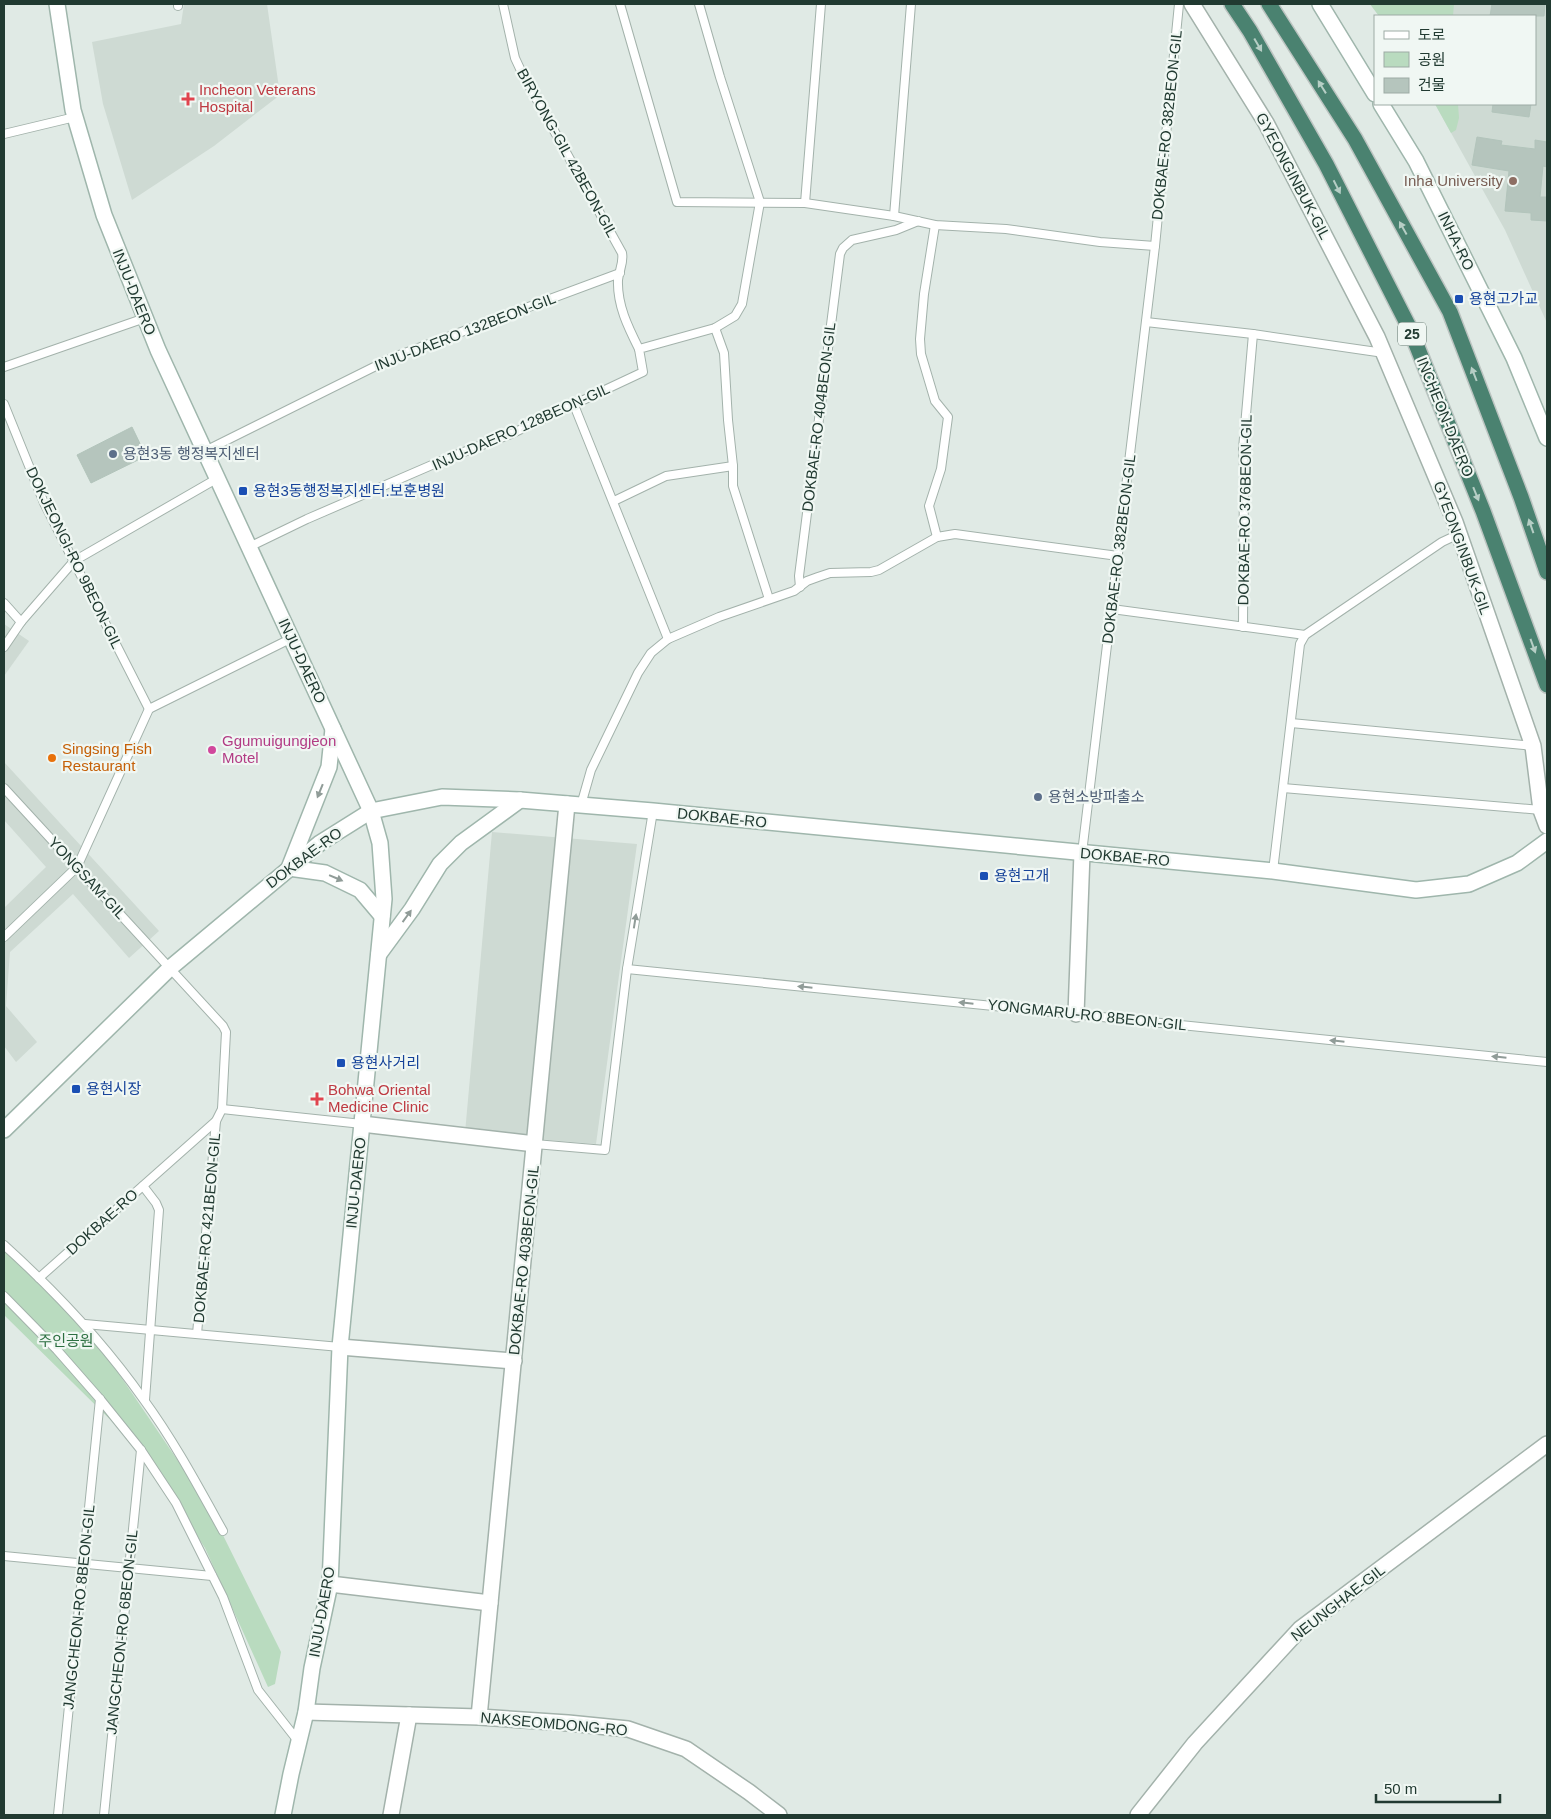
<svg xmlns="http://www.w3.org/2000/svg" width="1551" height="1819" font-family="Arial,'Noto Sans KR',sans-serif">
<rect width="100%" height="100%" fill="#e0eae5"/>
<g fill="#cedad3">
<path d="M 184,4 L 267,4 L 280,95 L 214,146 L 132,200 L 103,104 L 92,42 L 181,24 Z"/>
<path d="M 1370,4 L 1547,4 L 1547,323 L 1505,230 L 1435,104 L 1535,104 L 1535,16 L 1379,16 Z"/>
<path d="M 4,624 L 29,641 L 4,676 Z"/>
<path d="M 4,762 L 159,931 L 129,958 L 73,894 L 10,952 L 6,1006 L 37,1042 L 16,1062 L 4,1046 L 4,908 L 46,867 L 4,820 Z"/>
<path d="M 492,832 L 637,844 L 596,1144 L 465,1133 Z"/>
</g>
<g fill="#b9dbbf">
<path d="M 1370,4 L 1454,4 L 1453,16 L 1379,16 Z"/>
<path d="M 1435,104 L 1458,104 L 1459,118 L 1456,130 L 1451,133 Z"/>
<path d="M 4,1250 L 85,1324 L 208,1505 L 281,1652 L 275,1684 L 268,1687 L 205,1548 L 141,1450 L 4,1315 Z"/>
</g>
<g fill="#b5c5bd" stroke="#b2c4bb">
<path d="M 1492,4 L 1545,4 L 1544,16 L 1490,16 Z"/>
<path d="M 1493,104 L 1531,104 L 1529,117 L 1492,112 Z"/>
<path d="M 1477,137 L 1502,141 L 1501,145 L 1535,149 L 1535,140 L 1547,142 L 1547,167 L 1543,166 L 1540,197 L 1547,197 L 1547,221 L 1531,220 L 1531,213 L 1505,211 L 1509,171 L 1472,165 Z"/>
<path d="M 132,427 L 146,456 L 91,483 L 77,455 Z"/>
</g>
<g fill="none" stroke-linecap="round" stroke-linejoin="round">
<g stroke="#a3b2ab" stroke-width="10">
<g id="service">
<path d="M 178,4 L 178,6"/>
<path d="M 503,4 L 515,58 L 522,73 L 622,253 C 624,263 619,270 618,280 C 617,305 628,327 639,349"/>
<path d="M 620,4 L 677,202 L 805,203 L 894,216 L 935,225 L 1006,229 L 1100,242 L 1155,246"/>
<path d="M 4,134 L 75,117"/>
<path d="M 805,203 L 821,4"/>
<path d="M 894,216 L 911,4"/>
<path d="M 935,225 L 924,294 L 920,339 L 921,354 L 935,401 L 948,417 L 941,469 L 929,506 L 937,537"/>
<path d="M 1146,322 L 1253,334 L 1384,353"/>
<path d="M 715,328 L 724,353 L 728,420 L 733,466 L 733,486 L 769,599"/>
<path d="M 4,367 L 145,318"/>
<path d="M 4,404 L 44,503 L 149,709"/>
<path d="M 574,405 L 668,639"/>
<path d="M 205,451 L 394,357 L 620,273"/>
<path d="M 614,501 L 666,476 L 733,466"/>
<path d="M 249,547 L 307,519 L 448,458 L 511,434 L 643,372 L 639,349 L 715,328 L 735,316 L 742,304 L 760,202 L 720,77 L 699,4"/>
<path d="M 800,587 L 799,576 L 840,254 L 843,248 L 852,240 L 896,230 L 918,221"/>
<path d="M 4,603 L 21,622"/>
<path d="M 1112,609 L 1305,635"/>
<path d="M 1243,627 L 1244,470 L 1243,449 L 1253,334"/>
<path d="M 4,647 L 21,622 L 74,561 L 218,478"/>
<path d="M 1291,723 L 1533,746"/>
<path d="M 4,788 L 223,1026 L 226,1032 L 222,1109 L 216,1121 L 197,1334"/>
<path d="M 1283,788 L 1541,810"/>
<path d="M 581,805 L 591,770 L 638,673 L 651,653 L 668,639 L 719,617 L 794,591 L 807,581 L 818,577 L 830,573 L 871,572 L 879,570 L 937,537 L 955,534 L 1118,556"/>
<path d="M 1082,853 L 1155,246 L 1179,4"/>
<path d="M 1273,871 L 1300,644 L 1305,635 L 1442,542 L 1459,534"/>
<path d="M 4,937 L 77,867 L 149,709 L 292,638"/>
<path d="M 627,969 L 1547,1062"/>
<path d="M 222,1109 L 362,1124"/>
<path d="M 535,1144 L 605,1150 L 627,969 L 653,811"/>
<path d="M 143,1186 L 156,1203 L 159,1210 L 145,1400"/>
<path d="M 4,1245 C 56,1292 104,1343 144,1400 C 174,1441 198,1486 223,1531"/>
<path d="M 39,1278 L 216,1121"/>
<path d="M 4,1296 L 57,1350 L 100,1399 L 141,1450 L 176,1503 L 223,1597 L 258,1690 L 298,1741"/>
<path d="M 85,1324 L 340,1347"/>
<path d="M 4,1556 L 212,1576"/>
<path d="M 58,1815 L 100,1399"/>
<path d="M 104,1815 L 141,1450"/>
</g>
</g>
<g stroke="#a3b2ab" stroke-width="18">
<g id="minor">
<path d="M 1192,4 L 1266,123 L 1377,337 L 1455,522 L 1533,746 L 1541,810 L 1547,826"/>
<path d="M 1076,1014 L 1082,853"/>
<path d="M 362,1124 L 535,1144"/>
<path d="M 340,1347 L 514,1361"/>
<path d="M 330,1584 L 490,1603"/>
<path d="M 306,1712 L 479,1717 L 568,1723 L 628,1729 L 686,1749 L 749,1792 L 779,1815"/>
<path d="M 479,1717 L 567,804"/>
<path d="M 391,1815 L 409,1715"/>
</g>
</g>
<g stroke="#a3b2ab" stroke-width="18">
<path id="tertiary" d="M 1138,1815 L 1195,1743 L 1300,1629 L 1547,1444"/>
</g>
<g stroke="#9fb6ac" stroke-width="18">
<g id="secondary">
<path d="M 57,4 L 73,110 L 104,215 L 158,350 L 371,811 L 380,843 L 384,899 L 340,1347 L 330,1584 L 312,1668 L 306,1712 L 291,1774 L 283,1815"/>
<path d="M 1320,4 L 1375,94"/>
<path d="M 1381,104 L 1416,161 L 1514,358 L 1547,438"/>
<path d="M 333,729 L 329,767 L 289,868 L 325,873 L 360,890 L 382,916"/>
<path d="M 379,954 L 412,909 L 440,864 L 461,843 L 520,800"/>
<path d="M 4,1130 L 170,968 L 320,843 L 371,811 L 442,797 L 520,800 L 653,811 L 1273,871 L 1416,890 L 1469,884 L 1517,863 L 1547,841"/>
</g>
</g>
<g stroke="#bcc4c1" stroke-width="18">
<g id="trunk">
<path d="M 1232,4 L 1250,31 L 1326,164 L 1410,329 L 1483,511 L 1547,685"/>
<path d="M 1269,4 L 1355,139 L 1450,312 L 1521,497 L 1547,572"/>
</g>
</g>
<use href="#service" stroke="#fff" stroke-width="8"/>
<use href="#minor" stroke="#fff" stroke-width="15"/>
<use href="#tertiary" stroke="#fff" stroke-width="15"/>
<use href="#secondary" stroke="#fff" stroke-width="15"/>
<use href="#trunk" stroke="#4a8270" stroke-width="15"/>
</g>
<defs><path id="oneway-solid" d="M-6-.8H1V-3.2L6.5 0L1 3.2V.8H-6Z" transform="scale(1.25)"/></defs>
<g fill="#b6cec5">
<use href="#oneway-solid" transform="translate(1258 45) rotate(60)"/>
<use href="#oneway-solid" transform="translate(1322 87) rotate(-122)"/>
<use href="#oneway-solid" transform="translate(1337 187) rotate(63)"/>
<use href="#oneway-solid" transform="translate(1403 228) rotate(-119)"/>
<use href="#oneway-solid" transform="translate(1474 374) rotate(-111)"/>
<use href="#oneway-solid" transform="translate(1476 494) rotate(68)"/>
<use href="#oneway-solid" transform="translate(1531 526) rotate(-109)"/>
<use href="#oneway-solid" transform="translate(1533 646) rotate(70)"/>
</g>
<g fill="#909c98">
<use href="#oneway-solid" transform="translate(320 791) rotate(112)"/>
<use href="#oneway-solid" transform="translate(336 878) rotate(23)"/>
<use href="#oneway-solid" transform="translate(407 916) rotate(-54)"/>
<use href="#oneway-solid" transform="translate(635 921) rotate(-81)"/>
<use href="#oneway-solid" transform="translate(805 987) rotate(-174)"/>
<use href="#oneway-solid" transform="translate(966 1003) rotate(-174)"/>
<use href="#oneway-solid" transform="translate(1337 1041) rotate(-174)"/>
<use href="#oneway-solid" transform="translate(1499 1057) rotate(-174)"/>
</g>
<g fill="#e0444e" stroke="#f0f7f3" stroke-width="2">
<path d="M185.5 91.5h5v5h5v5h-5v5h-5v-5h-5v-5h5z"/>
<path d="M314.5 1091.5h5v5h5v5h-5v5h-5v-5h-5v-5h5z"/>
</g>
<circle fill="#8d6e63" stroke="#f0f7f3" stroke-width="2" cx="1513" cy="181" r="5"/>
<g fill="#1a4fb4" stroke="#f0f7f3" stroke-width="2">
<rect x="1454" y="294" width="10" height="10" rx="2.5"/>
<rect x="238" y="486" width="10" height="10" rx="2.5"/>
<rect x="979" y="871" width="10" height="10" rx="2.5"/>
<rect x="336" y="1058" width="10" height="10" rx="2.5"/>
<rect x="71" y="1084" width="10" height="10" rx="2.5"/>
</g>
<g fill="#5c6f8a" stroke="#f0f7f3" stroke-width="2">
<circle cx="113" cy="454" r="5"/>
<circle cx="1038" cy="797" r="5"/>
</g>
<circle fill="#d1479c" stroke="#f0f7f3" stroke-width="2" cx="212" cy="750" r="5"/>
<circle fill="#e8710a" stroke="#f0f7f3" stroke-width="2" cx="52" cy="758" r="5"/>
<g text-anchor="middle" stroke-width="4.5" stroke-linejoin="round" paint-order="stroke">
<rect fill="#f0f7f3" stroke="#5f736b" stroke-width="1" x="1398" y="322.5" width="28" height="23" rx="4"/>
<g font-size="14" font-weight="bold" fill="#213a31">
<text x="1412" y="339">25</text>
</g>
<g font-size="15" fill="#be3a42" stroke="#f0f7f3" text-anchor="start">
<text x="199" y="95">Incheon Veterans<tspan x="199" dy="17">Hospital</tspan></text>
<text x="328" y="1095">Bohwa Oriental<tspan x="328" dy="17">Medicine Clinic</tspan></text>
</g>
<g font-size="15" fill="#213a31" stroke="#f0f7f3">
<text transform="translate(1167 125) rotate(-84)" y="5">DOKBAE-RO 382BEON-GIL</text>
<text transform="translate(567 153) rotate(61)" y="5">BIRYONG-GIL 42BEON-GIL</text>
<text transform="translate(1293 176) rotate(62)" y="5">GYEONGINBUK-GIL</text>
<text transform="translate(1456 241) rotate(64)" y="5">INHA-RO</text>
<text transform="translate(134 292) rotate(68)" y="5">INJU-DAERO</text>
<text transform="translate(465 332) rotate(-21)" y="5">INJU-DAERO 132BEON-GIL</text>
<text transform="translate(819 417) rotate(-83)" y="5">DOKBAE-RO 404BEON-GIL</text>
<text transform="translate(1445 417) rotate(68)" y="5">INCHEON-DAERO</text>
<text transform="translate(521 427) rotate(-24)" y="5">INJU-DAERO 128BEON-GIL</text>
<text transform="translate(1245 510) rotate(-89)" y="5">DOKBAE-RO 376BEON-GIL</text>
<text transform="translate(1462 548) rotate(70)" y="5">GYEONGINBUK-GIL</text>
<text transform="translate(1119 549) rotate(-83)" y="5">DOKBAE-RO 382BEON-GIL</text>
<text transform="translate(74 558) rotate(64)" y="5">DOKJEONGI-RO 9BEON-GIL</text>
<text transform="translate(302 661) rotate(65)" y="5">INJU-DAERO</text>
<text transform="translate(722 818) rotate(6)" y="5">DOKBAE-RO</text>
<text transform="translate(1125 857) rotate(5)" y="5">DOKBAE-RO</text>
<text transform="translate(304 858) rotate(-37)" y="5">DOKBAE-RO</text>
<text transform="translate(87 878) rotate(47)" y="5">YONGSAM-GIL</text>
<text transform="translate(1087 1015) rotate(6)" y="5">YONGMARU-RO 8BEON-GIL</text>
<text transform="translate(356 1183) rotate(-84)" y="5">INJU-DAERO</text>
<text transform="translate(102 1222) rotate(-42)" y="5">DOKBAE-RO</text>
<text transform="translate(207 1228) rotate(-85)" y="5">DOKBAE-RO 421BEON-GIL</text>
<text transform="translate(524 1260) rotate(-84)" y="5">DOKBAE-RO 403BEON-GIL</text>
<text transform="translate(1338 1603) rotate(-38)" y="5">NEUNGHAE-GIL</text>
<text transform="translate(79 1607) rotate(-84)" y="5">JANGCHEON-RO 8BEON-GIL</text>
<text transform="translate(322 1612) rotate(-80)" y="5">INJU-DAERO</text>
<text transform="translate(122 1632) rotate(-84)" y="5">JANGCHEON-RO 6BEON-GIL</text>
<text transform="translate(554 1724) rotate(5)" y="5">NAKSEOMDONG-RO</text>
</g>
<g font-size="15" fill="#785e54" stroke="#f0f7f3" text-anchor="end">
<text x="1503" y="186">Inha University</text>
</g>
<g font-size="15" fill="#164399" stroke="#f0f7f3" text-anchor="start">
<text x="1469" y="304">용현고가교</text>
<text x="253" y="496">용현3동행정복지센터.보훈병원</text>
<text x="994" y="881">용현고개</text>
<text x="351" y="1068">용현사거리</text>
<text x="86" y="1094">용현시장</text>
</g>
<g font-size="15" fill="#4e5e75" stroke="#f0f7f3" text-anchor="start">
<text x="123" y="459">용현3동 행정복지센터</text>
<text x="1048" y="802">용현소방파출소</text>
</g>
<g font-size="15" fill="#b23c85" stroke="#f0f7f3" text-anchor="start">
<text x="222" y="746">Ggumuigungjeon<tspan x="222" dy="17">Motel</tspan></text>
</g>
<g font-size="15" fill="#c56008" stroke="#f0f7f3" text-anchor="start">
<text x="62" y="754">Singsing Fish<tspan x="62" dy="17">Restaurant</tspan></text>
</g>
<g font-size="15" fill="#2c6f41" stroke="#f0f7f3">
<text x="66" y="1346">주인공원</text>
</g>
</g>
<rect width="1551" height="1819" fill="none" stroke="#213a31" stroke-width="10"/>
<rect x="1374" y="15" width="162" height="90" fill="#f0f7f3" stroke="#9daba5"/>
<rect x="1384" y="31" width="25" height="8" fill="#ffffff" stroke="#9daba5"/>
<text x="1418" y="40" font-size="15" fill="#213a31">도로</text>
<rect x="1384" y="52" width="25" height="15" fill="#b9dbbf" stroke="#9daba5"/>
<text x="1418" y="65" font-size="15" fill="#213a31">공원</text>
<rect x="1384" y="78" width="25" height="15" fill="#b5c5bd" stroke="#9daba5"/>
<text x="1418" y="90" font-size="15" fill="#213a31">건물</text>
<path d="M1376 1794v8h124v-8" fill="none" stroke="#213a31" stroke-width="2.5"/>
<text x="1384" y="1794" font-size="15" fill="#213a31" stroke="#f0f7f3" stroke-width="4" paint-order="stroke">50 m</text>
</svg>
